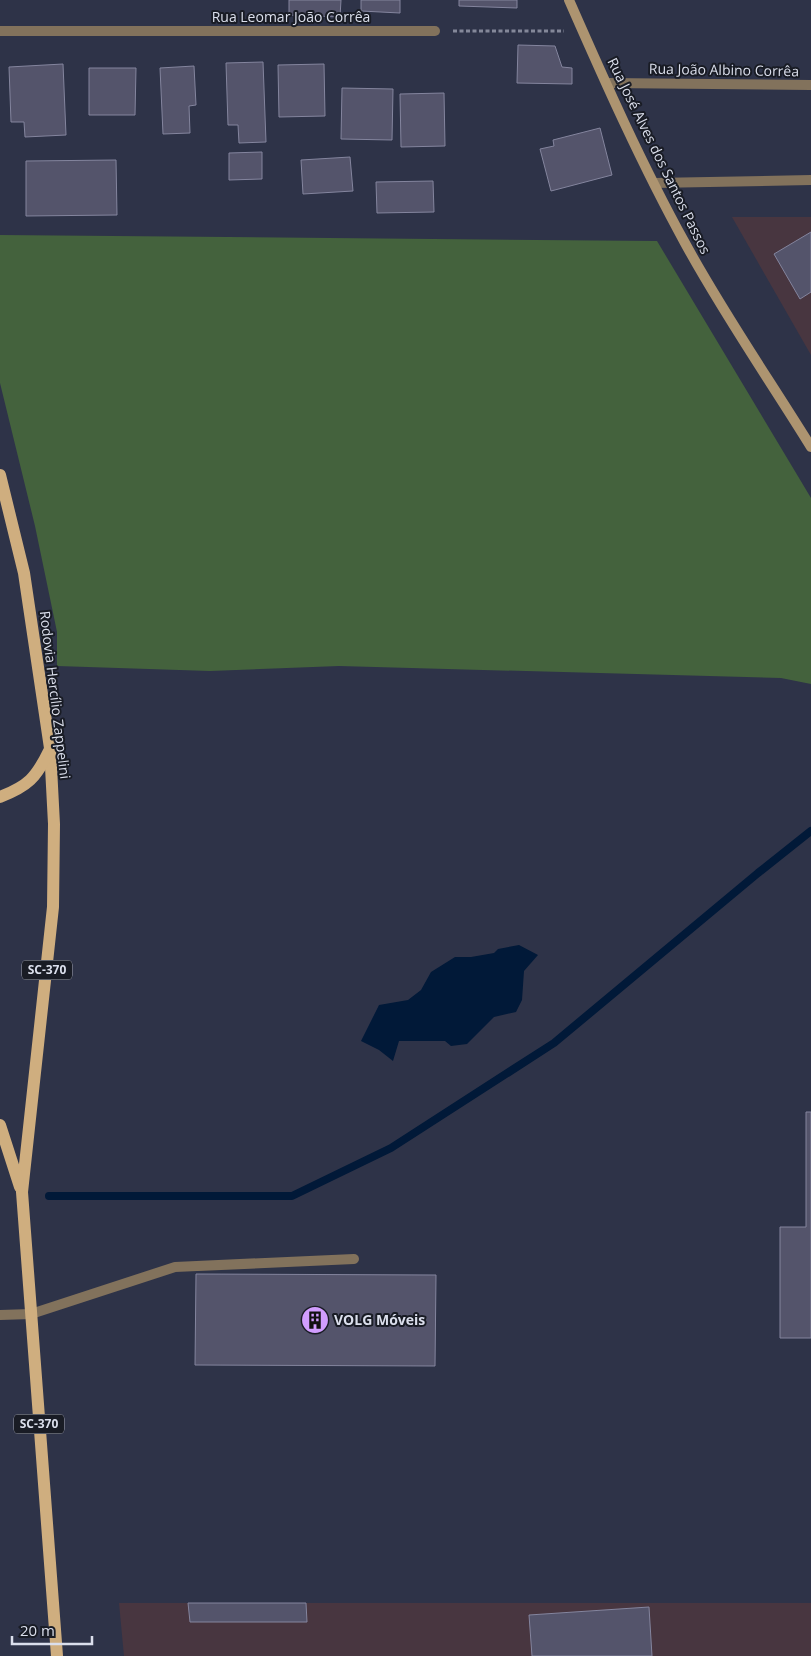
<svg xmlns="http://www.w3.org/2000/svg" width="811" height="1656" font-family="'Open Sans',sans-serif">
<rect width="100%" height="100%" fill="#2e3348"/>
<g fill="#483640">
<path d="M 732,217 L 811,217 L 811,355 Z"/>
<path d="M 119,1603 L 811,1603 L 811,1656 L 124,1656 Z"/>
</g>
<path fill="#44623d" d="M 0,235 L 657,241 L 811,498 L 811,684 L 781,678 L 339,666 L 210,671 L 57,666 L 57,632 L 35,526 L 0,383 Z"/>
<path fill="#011938" d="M 519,945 L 538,955 L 524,971 L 522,1000 L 516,1012 L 494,1017 L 467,1044 L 451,1046 L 445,1041 L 399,1041 L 393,1061 L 379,1050 L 361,1041 L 379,1005 L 408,1000 L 421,990 L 431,972 L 455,957 L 471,957 L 494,953 L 498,949 Z"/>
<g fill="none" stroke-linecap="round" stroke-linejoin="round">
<path stroke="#011938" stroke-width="8" d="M 49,1196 L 292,1196 L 391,1148 L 554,1043 L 758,873 L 811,831"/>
</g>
<g fill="#54546b" stroke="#84859e">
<path d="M 289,0 L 341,0 L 340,17 L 289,15 Z"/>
<path d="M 361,0 L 400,0 L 400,13 L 361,11 Z"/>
<path d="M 459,0 L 517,0 L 517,8 L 459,6 Z"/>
<path d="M 518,45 L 555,46 L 562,67 L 572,68 L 572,84 L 517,83 Z"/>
<path d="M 263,62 L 266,142 L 239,143 L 238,125 L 228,125 L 226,63 Z"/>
<path d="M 63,64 L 66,135 L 25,137 L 24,122 L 11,122 L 9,67 Z"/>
<path d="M 324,64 L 325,116 L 279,117 L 278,65 Z"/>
<path d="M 194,66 L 196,105 L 189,106 L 190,133 L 163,134 L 160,68 Z"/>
<path d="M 89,68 L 136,68 L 135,115 L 89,115 Z"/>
<path d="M 342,88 L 393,89 L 392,140 L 341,139 Z"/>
<path d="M 444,93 L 445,146 L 401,147 L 400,94 Z"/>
<path d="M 600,128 L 612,175 L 551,191 L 540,149 L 554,146 L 553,140 Z"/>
<path d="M 262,152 L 262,179 L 229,180 L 229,153 Z"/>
<path d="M 350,157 L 353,191 L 303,194 L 301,160 Z"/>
<path d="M 116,160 L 117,215 L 26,216 L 26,161 Z"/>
<path d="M 433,181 L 434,212 L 377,213 L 376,182 Z"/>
<path d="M 811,232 L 811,292 L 800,299 L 774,254 Z"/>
<path d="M 806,1112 L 811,1112 L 811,1338 L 780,1338 L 780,1227 L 806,1227 Z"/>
<path d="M 196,1274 L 436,1275 L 435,1366 L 195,1365 Z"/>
<path d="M 188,1603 L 306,1603 L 307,1622 L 190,1622 Z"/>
<path d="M 649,1607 L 652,1656 L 532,1656 L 529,1615 Z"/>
</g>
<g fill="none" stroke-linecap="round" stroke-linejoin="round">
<path stroke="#848899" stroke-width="3" stroke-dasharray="4 2.5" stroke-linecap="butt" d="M 453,31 L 564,31"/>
<path stroke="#82725c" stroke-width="10" d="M 0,1315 L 31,1314 L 175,1267 L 354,1259"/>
<g stroke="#82725c" stroke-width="10">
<path d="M 0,31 L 435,31"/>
<path d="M 607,83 L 811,85"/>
<path d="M 654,183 L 811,180"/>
</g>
<path stroke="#ad9470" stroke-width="10" d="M 569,0 C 605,82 642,165 685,243 C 723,313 769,379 811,447"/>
<g stroke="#cfae7f" stroke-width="12">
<path d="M 0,475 L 24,573 L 50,748 L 54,824 L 53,907 L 22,1192 L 57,1656"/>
<path d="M 0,797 C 28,786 36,778 49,751"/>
<path d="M 0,1125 L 20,1187"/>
</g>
</g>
<defs>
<g id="building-disc" transform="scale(1.4375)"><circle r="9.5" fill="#d19dfe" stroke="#191c25"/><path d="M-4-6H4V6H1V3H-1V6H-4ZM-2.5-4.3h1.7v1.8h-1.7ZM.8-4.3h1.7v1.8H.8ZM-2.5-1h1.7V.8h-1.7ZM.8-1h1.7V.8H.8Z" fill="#111"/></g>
</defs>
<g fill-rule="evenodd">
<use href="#building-disc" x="315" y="1320"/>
</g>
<g text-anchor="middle" stroke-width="4" stroke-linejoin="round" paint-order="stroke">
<g fill="#191c25" stroke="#a1a4b0" stroke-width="1">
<rect x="22" y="960.5" width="50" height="19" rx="4"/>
<rect x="14" y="1414.5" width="50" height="19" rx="4"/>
</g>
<g font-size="12" font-weight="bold" fill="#dbdfec">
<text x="47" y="974">SC-370</text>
<text x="39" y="1428">SC-370</text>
</g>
<g font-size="14" fill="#dbdfec" stroke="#191c25">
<text x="291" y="22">Rua Leomar João Corrêa</text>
<text transform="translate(724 70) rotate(1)" y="5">Rua João Albino Corrêa</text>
<text transform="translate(659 156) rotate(64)" y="5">Rua José Alves dos Santos Passos</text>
<text transform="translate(55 695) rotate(83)" y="5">Rodovia Hercílio Zappelini</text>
</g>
<g font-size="14" font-weight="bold" fill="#dbdfec" stroke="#191c25" text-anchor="start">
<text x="334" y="1325">VOLG Móveis</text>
</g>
</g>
<path d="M12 1636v8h80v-8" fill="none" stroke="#dbdfec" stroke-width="2.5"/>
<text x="20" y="1636" font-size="15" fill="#dbdfec" stroke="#191c25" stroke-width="4" paint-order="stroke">20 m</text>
</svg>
